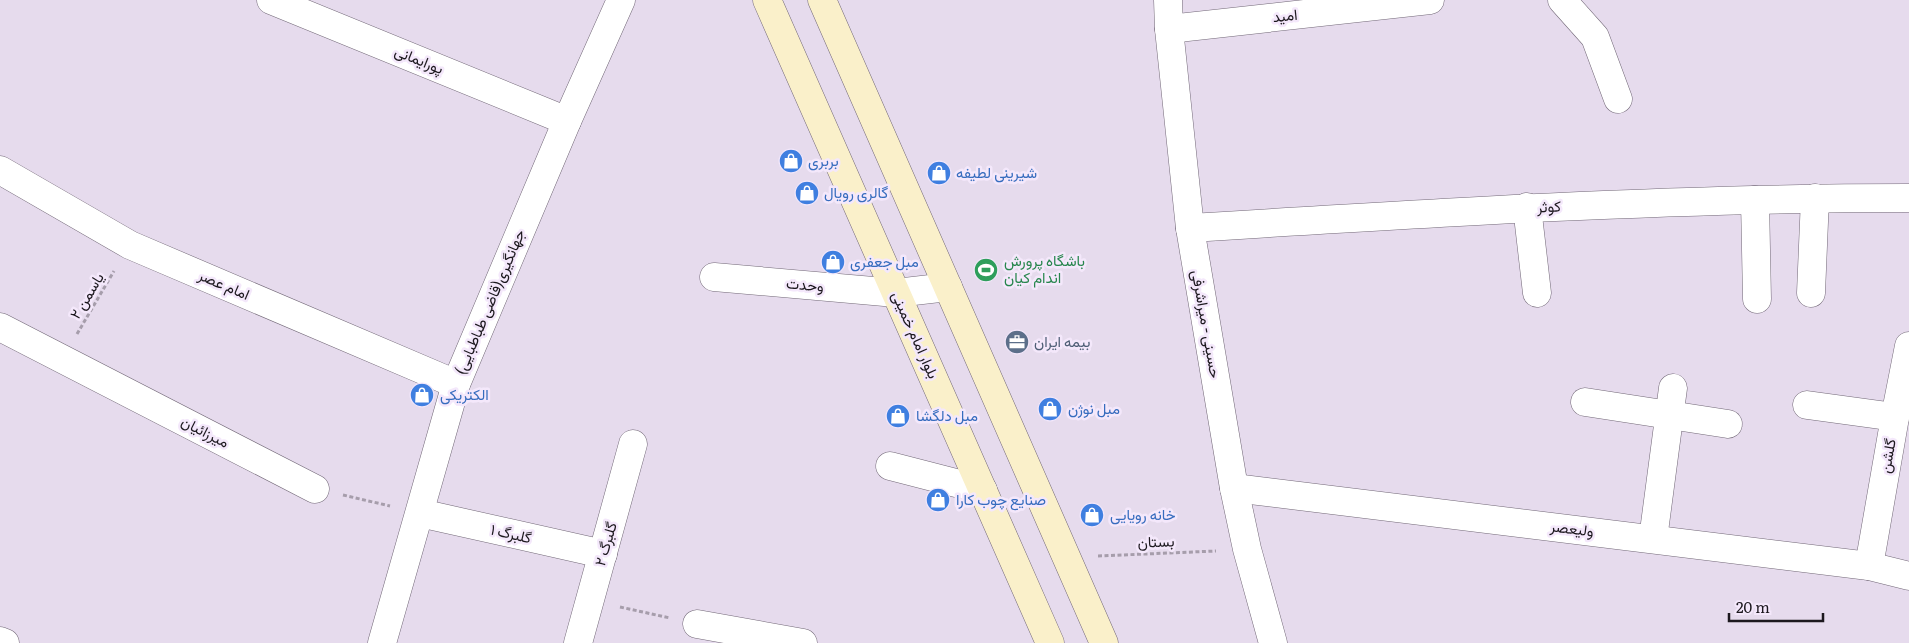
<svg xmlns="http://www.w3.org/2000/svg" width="1909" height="643" font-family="Literata,Vazirmatn,serif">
<rect width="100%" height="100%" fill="#e6dbed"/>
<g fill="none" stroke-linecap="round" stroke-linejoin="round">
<g stroke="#726877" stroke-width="29">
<g id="minor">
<path d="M 271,0 L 567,121"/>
<path d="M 1168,0 L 1169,29 L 1190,228 L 1234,488 L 1247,549 L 1273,643"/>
<path d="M 1562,0 L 1595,37 L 1618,99"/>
<path d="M 1169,29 L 1430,0"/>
<path d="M 0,170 L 130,245 L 456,384"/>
<path d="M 1755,200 L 1757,299"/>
<path d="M 1527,207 L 1537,293"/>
<path d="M 1190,228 C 1429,213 1669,198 1909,198"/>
<path d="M 714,277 L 896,293 L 948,287"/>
<path d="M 1811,293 L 1815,198"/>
<path d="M 0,327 L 315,489"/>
<path d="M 1585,402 L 1728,424"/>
<path d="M 1807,405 L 1895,417"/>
<path d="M 890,466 L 983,490"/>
<path d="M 1234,488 L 1869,566 L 1909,576"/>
<path d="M 420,513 L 603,554"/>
<path d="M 1653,539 L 1673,388"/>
<path d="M 1869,566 L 1895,417 L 1909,346"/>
<path d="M 697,624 L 803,643"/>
<path d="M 0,641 L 5,643"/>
<path d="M 578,643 L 633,444"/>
</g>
</g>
<g stroke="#726877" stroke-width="29">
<path id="tertiary" d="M 382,643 L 456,384 L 567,121 L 621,0"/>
</g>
<g stroke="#726877" stroke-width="29">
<g id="secondary">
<path d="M 767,0 L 1050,643"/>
<path d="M 822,0 L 1104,643"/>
</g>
</g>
<g stroke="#a69dab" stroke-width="3" stroke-dasharray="4 2.5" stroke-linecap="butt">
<path d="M 77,334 L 114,271"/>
<path d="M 343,495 L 390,506"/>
<path d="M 1098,556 L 1216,551"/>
<path d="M 620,607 L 670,618"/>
</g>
<use href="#minor" stroke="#fff" stroke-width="28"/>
<use href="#tertiary" stroke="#fff" stroke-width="28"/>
<use href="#secondary" stroke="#faf0ca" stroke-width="28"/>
</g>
<defs>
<g id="shop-disc" transform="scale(1.25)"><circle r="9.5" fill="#3f7fe0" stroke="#f4e8fb"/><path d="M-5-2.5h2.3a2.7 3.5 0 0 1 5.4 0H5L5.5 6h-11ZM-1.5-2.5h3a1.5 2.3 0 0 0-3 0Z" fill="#fff"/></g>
<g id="stadium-disc" transform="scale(1.25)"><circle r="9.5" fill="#2e9e5b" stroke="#f4e8fb"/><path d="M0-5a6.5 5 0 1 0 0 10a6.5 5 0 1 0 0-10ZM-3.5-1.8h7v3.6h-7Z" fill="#fff"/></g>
<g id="office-disc" transform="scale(1.25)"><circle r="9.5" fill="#5c6f8a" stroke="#f4e8fb"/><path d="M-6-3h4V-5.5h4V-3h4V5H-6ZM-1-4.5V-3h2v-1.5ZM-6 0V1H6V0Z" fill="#fff"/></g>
</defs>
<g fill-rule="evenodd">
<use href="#shop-disc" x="791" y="161"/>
<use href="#shop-disc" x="939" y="173"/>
<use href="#shop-disc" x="807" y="193"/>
<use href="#shop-disc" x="833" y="262"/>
<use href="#stadium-disc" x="986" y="270"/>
<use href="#office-disc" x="1017" y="342"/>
<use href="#shop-disc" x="422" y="395"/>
<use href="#shop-disc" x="1050" y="409"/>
<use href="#shop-disc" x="898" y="416"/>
<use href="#shop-disc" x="938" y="500"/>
<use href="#shop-disc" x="1092" y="515"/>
</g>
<g text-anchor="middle" stroke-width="5" stroke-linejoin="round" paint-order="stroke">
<g font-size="15" fill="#1c181e" stroke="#f4e8fb">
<text transform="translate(1285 16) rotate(-6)" y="5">امید</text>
<text transform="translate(419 60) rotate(22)" y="5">پورایمانی</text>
<text transform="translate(1549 207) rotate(-2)" y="5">کوثر</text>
<text transform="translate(224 285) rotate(23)" y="5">امام عصر</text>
<text transform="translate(805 285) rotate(5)" y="5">وحدت</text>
<text transform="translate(87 296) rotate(-59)" y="5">یاسمن ۲</text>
<text transform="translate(490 302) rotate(-67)" y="5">جهانگیری(قاضی طباطبایی)</text>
<text transform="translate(1206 324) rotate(80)" y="5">حسینی - میراشرفی</text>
<text transform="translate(915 335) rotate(66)" y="5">بلوار امام خمینی</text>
<text transform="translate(205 432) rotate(27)" y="5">میرزائیان</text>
<text transform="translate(1888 456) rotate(-80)" y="5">گلشن</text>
<text transform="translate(1572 529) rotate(7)" y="5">ولیعصر</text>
<text transform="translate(511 534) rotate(13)" y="5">گلبرگ ۱</text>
<text transform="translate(1156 542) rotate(-2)" y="5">بستان</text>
<text transform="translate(606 544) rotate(-74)" y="5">گلبرگ ۲</text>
</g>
<g font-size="15" fill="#366cbe" stroke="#f4e8fb" text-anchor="start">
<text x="808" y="166">بربری</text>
<text x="956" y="178">شیرینی لطیفه</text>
<text x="824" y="198">گالری رویال</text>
<text x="850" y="267">مبل جعفری</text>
<text x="440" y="400">الکتریکی</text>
<text x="1068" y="414">مبل نوژن</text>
<text x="916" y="421">مبل دلگشا</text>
<text x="956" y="505">صنایع چوب کارا</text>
<text x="1110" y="520">خانه رویایی</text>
</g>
<g font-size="15" fill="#27864d" stroke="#f4e8fb" text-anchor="start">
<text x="1004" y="266">باشگاه پرورش<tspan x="1004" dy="17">اندام کیان</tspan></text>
</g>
<g font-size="15" fill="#4e5e75" stroke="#f4e8fb" text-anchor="start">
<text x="1034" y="347">بیمه ایران</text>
</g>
</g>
<path d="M1729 613v8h94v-8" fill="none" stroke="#1c181e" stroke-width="2.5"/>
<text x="1736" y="613" font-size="15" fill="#1c181e" stroke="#f4e8fb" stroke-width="4" paint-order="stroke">20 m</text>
</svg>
